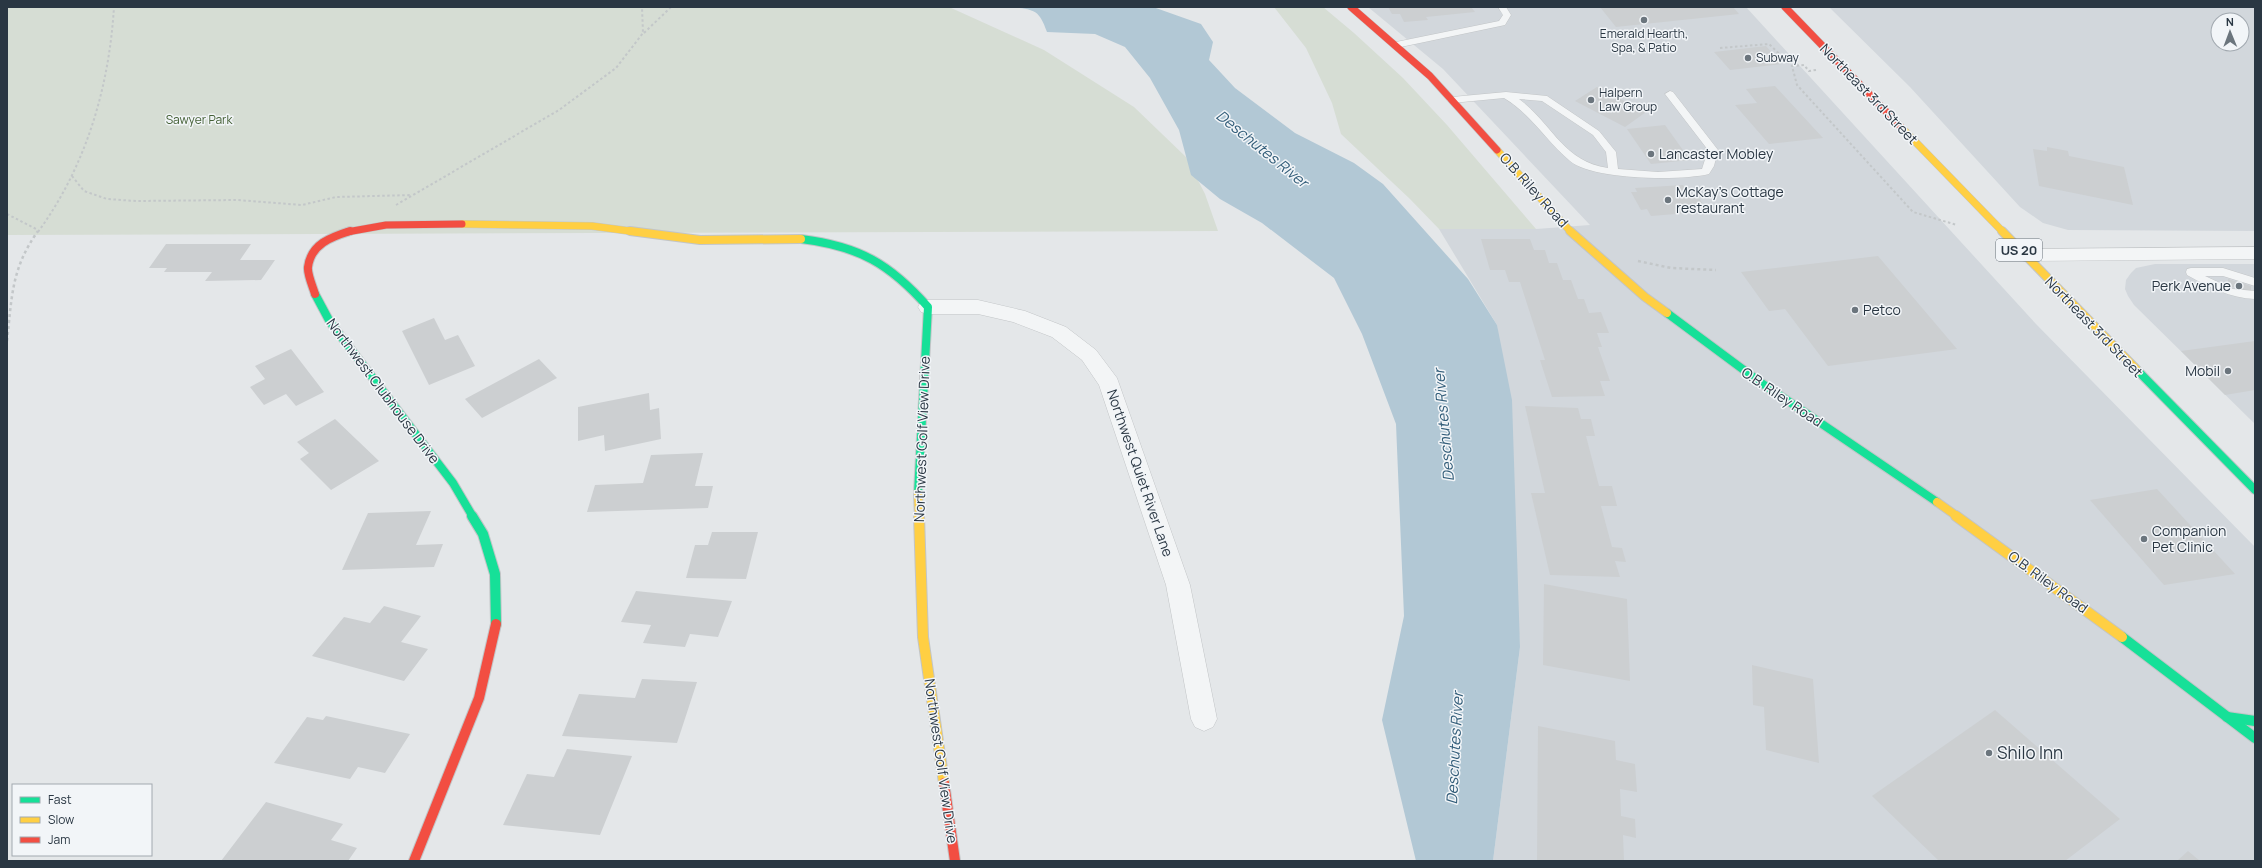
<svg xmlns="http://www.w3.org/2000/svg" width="2262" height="868" font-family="Manrope,sans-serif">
<rect width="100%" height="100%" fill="#e4e7e9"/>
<g fill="#d2d7dc" fill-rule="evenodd">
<path d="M 1368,7 L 1746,7 L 2036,324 L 2255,547 L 2255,861 L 1493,861 L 1520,647 L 1497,325 L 1439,229 L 1536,229 L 1590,225 L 1443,69 Z"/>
<path d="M 1829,7 L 2255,7 L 2255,231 L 2068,230 L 2043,223 L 2020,207 L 1910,87 ZM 2218,20 L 2242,20 L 2242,44 L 2218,44 Z"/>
<path d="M 2155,264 L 2255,264 L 2255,424 L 2134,305 L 2128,296 L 2125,289 L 2126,280 L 2131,273 L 2136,268 Z"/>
</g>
<g fill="#d6ddd4">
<path d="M 7,7 L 949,7 L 1044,50 L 1134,107 L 1186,157 L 1205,194 L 1218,231 L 7,235 Z"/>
<path d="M 1274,7 L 1323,7 L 1354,33 L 1403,78 L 1447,125 L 1536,229 L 1439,229 L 1410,199 L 1341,134 L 1332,103 L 1306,48 Z"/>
</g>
<path fill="#b2c8d5" d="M 1012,7 L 1153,7 L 1201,24 L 1213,42 L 1209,60 L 1235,88 L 1295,133 L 1354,163 L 1383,184 L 1468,279 L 1497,325 L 1512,400 L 1520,647 L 1493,861 L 1416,861 L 1382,720 L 1404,616 L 1396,424 L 1362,334 L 1334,278 L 1262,223 L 1220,199 L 1191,175 L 1179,130 L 1150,78 L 1125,47 L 1095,34 L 1047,32 C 1039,9 1034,10 1012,7 Z"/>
<g fill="#cccfd1">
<path d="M 1388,7 L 1471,7 L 1475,12 L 1426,17 L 1428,20 L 1404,22 L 1400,14 L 1392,14 Z"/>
<path d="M 1600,7 L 1733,7 L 1739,14 L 1616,27 Z"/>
<path d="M 1766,46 L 1782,64 L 1730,70 L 1714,52 Z"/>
<path d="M 1775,86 L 1823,138 L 1769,144 L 1735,105 L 1757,103 L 1746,89 Z"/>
<path d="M 1597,87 L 1646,112 L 1625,127 L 1575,101 Z"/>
<path d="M 1665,125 L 1690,160 L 1651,164 L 1627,129 Z"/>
<path d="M 2047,147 L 2068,151 L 2069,156 L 2124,167 L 2133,205 L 2039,186 L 2033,149 L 2047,151 Z"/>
<path d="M 1683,185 L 1688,194 L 1696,193 L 1704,206 L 1696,206 L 1700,212 L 1651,216 L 1647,209 L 1641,210 L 1631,192 L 1637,192 L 1635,188 Z"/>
<path d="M 1481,239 L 1530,239 L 1534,250 L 1545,250 L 1549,263 L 1557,263 L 1563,280 L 1571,280 L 1578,299 L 1584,299 L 1589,313 L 1601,312 L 1609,333 L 1597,333 L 1602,347 L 1598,347 L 1610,381 L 1600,381 L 1605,396 L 1552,397 L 1540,360 L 1545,360 L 1520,282 L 1509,282 L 1505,270 L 1490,270 Z"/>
<path d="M 166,244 L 251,244 L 240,260 L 275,260 L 261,280 L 205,281 L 212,272 L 164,272 L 167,268 L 149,268 Z"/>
<path d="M 1878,256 L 1957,349 L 1828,366 L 1785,309 L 1769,311 L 1741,272 Z"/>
<path d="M 2228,279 L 2251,286 L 2251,292 L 2228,286 Z"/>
<path d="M 434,318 L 445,340 L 458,335 L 475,366 L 429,385 L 402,331 Z"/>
<path d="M 2255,341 L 2255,390 L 2225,395 L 2181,351 Z"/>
<path d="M 291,349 L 324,392 L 296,406 L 286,394 L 264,405 L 250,387 L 265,379 L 255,366 Z"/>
<path d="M 539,359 L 557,378 L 482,418 L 465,399 Z"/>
<path d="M 649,393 L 650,410 L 659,408 L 661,439 L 605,451 L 604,435 L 578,441 L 578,407 Z"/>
<path d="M 1525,406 L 1578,408 L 1581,419 L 1591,419 L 1595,436 L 1586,436 L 1599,486 L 1612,486 L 1617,506 L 1601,506 L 1612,547 L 1622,548 L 1626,562 L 1615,561 L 1620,577 L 1550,575 L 1531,493 L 1545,493 Z"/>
<path d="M 335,419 L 379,461 L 331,490 L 300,459 L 309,453 L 297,442 Z"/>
<path d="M 703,453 L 695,486 L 713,486 L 708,508 L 587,512 L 595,485 L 643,483 L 651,455 Z"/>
<path d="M 2157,489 L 2235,574 L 2164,585 L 2090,500 Z"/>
<path d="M 431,511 L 416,545 L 443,544 L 434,567 L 342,570 L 368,513 Z"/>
<path d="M 712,532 L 758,532 L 746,579 L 686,578 L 695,545 L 708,545 Z"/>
<path d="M 1544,584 L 1627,599 L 1630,681 L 1543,665 Z"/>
<path d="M 636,591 L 732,601 L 718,637 L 690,634 L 685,647 L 643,643 L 651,625 L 621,622 Z"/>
<path d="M 384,606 L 421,616 L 401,642 L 428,649 L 404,681 L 312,656 L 344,617 L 370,623 Z"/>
<path d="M 1752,665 L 1813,679 L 1819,763 L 1766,750 L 1764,707 L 1753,705 Z"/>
<path d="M 642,679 L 697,682 L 677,743 L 562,736 L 579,694 L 635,698 Z"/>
<path d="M 1995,710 L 2120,819 L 2065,861 L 1939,861 L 1872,796 Z"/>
<path d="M 326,716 L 410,734 L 385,773 L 358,767 L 350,779 L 274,763 L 307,717 L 323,720 Z"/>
<path d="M 1538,726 L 1615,741 L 1616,760 L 1635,764 L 1637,792 L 1620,789 L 1621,816 L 1635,819 L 1636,838 L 1623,835 L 1624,861 L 1537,861 Z"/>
<path d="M 567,749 L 632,756 L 600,835 L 503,825 L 527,774 L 554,777 Z"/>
<path d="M 266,802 L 343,824 L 331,840 L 357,848 L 348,861 L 221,861 Z"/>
<path d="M 2188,851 L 2200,861 L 2177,861 Z"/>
</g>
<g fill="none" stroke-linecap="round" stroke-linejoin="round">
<g stroke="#c2c5c7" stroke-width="1">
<g id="lane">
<path d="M 1498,7 L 1506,7 L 1511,15 L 1505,25 L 1396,48 L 1392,45 L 1396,42 L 1499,21 L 1503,15 Z"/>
<path d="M 1670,91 L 1673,92 L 1718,150 L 1714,166 L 1709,174 C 1681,181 1592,180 1570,161 C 1546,141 1531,114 1504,98 L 1452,103 L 1447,100 L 1452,97 L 1506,92 L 1547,96 L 1599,131 L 1616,152 L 1618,169 L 1658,172 L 1702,169 L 1708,150 L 1665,94 ZM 1519,99 L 1542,101 L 1593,135 L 1606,152 L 1608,168 C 1562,161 1553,124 1519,99 Z"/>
<path d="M 2191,268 L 2223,268 L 2255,278 L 2255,286 L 2223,276 L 2205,276 L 2233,289 L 2255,291 L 2255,299 C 2230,298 2209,287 2187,275 L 2186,272 L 2187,269 Z"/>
</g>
</g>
<g stroke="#c2c5c7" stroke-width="1">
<g id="street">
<path d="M 2255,247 L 2255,259 L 2024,261 L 2017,259 L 2014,255 L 2017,251 L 2024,249 Z"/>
<path d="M 928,300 L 978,300 L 1025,311 L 1066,327 L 1096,350 L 1117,378 L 1190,585 L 1217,719 L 1213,727 L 1204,731 L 1195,727 L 1191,719 L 1166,585 L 1099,385 L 1082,360 L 1052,337 L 1013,322 L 978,314 L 928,314 L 921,312 L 918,307 L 921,302 Z"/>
</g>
</g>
<g stroke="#c2c5c7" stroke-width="10">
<g id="fast-far1">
<path d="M 801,239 C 859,246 890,264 928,307 L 918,493"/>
<path d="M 315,294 L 330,322 L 453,483 L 473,517"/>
<path d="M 1667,313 L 1760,382 L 1937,502"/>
<path d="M 2138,371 L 2255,490"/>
</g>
</g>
<g stroke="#c2c5c7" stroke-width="12">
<g id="fast">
<path d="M 472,516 L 483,534 L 495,574 L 496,624"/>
<path d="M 2122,637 L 2255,738"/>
<path d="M 2227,717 L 2255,721"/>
</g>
</g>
<g stroke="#c2c5c7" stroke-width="8">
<g id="slow-far2">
<path d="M 1901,127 L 2003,232"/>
<path d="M 1497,150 L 1571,232"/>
<path d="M 462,224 L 592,226 L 637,232"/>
</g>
</g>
<g stroke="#c2c5c7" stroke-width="10">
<g id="slow-far1">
<path d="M 630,231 L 700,240 L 801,239"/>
<path d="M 1570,231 L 1645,297 L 1667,313"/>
<path d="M 2002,231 L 2138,371"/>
<path d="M 918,493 L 919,517"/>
<path d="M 1937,502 L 1958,517"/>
</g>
</g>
<g stroke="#c2c5c7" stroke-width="12">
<g id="slow">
<path d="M 919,516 L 923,637 L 944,783"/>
<path d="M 1956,516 L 2122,637"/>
</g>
</g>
<g stroke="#c2c5c7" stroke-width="8">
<g id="jam-far2">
<path d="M 1351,7 L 1430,76 L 1497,150"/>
<path d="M 1785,7 L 1901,127"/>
<path d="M 347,232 L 386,225 L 462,224"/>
</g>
</g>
<g stroke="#c2c5c7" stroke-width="10">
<path id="jam-far1" d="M 315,294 C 313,287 307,274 308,267 C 311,244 331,237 350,231"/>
</g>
<g stroke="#c2c5c7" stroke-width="12">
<g id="jam">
<path d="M 944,783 L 955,861"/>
<path d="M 414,861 L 479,698 L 496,624"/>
</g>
</g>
<g stroke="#c3c7c9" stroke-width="2" stroke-dasharray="2.5 2.5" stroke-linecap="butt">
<path d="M 644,33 L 671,7"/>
<path d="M 1720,48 L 1769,44 L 1792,66"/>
<path d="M 1816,70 L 1809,71 L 1804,65 L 1792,66 L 1797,85 L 1913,212 L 1957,225"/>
<path d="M 72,176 L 84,191 L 107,199 L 136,201 L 237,200 L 302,205 L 336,197 L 412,195"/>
<path d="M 396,205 L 559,110 L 616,68 L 643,33 L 642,7"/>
<path d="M 7,214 L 38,230"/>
<path d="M 38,232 C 86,166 109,88 114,7"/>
</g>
<g stroke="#c3c7c9" stroke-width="2.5" stroke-dasharray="3 3" stroke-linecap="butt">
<path d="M 1638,261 L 1671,268 L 1716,270"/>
<path d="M 7,341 C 12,297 11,269 38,231"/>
</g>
<use href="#lane" fill="#f3f5f6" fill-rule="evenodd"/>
<use href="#street" fill="#f3f5f6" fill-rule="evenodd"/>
<use href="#fast-far1" stroke="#16e098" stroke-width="8"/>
<use href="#fast" stroke="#16e098" stroke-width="10"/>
<use href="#slow-far2" stroke="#ffcf43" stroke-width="7"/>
<use href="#slow-far1" stroke="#ffcf43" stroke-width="8"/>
<use href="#slow" stroke="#ffcf43" stroke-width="10"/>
<use href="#jam-far2" stroke="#f24e42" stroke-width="7"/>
<use href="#jam-far1" stroke="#f24e42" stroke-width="8"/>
<use href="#jam" stroke="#f24e42" stroke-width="10"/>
</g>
<g fill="#6b757d" stroke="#f2f5f8" stroke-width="1.5">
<circle cx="1644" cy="20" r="4"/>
<circle cx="1748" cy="58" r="4"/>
<circle cx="1591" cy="100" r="4"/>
<circle cx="1651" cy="154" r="4"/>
<circle cx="1668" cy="200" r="4"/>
<circle cx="2239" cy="286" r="4"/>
<circle cx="1855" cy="310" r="4"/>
<circle cx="2228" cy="371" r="4"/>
<circle cx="2144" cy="539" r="4"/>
<circle cx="1989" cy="753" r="4"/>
</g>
<g text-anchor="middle" stroke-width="3" stroke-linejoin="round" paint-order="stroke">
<g font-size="12" fill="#2a3743" stroke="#f2f5f8" text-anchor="start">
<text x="1644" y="38" text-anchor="middle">Emerald Hearth,<tspan x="1644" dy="14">Spa, &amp; Patio</tspan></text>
<text x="1756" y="62">Subway</text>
<text x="1599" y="97">Halpern<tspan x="1599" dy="14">Law Group</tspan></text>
</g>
<g font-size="12" fill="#456036" stroke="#f2f5f8">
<text x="199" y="124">Sawyer Park</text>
</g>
<rect fill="#f2f5f8" stroke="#667079" stroke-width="1" x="1996" y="239" width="46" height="22" rx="3"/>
<g font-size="13" font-weight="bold" fill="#2a3743">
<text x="2019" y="255">US 20</text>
</g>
<g font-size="14" fill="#2a3743" stroke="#f2f5f8">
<text transform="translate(1869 94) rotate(46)" y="5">Northeast 3rd Street</text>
<text transform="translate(1534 190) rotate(48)" y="5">O.B. Riley Road</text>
<text transform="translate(2094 327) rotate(46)" y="5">Northeast 3rd Street</text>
<text transform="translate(383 391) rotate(53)" y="5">Northwest Clubhouse Drive</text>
<text transform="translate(1782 397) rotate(34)" y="5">O.B. Riley Road</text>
<text transform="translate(922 439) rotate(-88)" y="5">Northwest Golf View Drive</text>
<text transform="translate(1140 473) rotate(71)" y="5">Northwest Quiet River Lane</text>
<text transform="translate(2048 582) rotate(36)" y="5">O.B. Riley Road</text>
<text transform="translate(941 761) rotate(82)" y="5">Northwest Golf View Drive</text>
</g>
<g font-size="14" fill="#2a3743" stroke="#f2f5f8" text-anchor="start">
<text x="1659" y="159">Lancaster Mobley</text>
<text x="1676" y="197">McKay’s Cottage<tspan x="1676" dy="16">restaurant</tspan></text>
<text x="2231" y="291" text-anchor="end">Perk Avenue</text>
<text x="1863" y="315">Petco</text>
<text x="2220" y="376" text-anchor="end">Mobil</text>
<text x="2152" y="536">Companion<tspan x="2152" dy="16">Pet Clinic</tspan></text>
</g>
<g font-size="15" font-style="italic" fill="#325d79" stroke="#f2f5f8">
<text transform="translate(1262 149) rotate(39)" y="5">Deschutes River</text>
<text transform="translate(1444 425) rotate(-95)" y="5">Deschutes River</text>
<text transform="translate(1455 748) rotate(-87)" y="5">Deschutes River</text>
</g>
<g font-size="17" fill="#2a3743" stroke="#f2f5f8" text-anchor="start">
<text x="1997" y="759">Shilo Inn</text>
</g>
</g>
<rect width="2262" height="868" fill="none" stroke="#2a3743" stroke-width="16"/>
<rect x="12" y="784" width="140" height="72" fill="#f2f5f8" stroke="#a2a9b0"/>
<rect x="20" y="797" width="20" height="6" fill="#16e098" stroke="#a2a9b0"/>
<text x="48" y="804" font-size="12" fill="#2a3743">Fast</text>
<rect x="20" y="817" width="20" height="6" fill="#ffcf43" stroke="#a2a9b0"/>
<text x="48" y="824" font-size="12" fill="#2a3743">Slow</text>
<rect x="20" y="837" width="20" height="6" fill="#f24e42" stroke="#a2a9b0"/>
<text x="48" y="844" font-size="12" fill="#2a3743">Jam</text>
<g transform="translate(2230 32) rotate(359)"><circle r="19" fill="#f2f5f8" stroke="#a2a9b0"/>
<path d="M0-3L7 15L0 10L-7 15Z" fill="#6b757d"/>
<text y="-6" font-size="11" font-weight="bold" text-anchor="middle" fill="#2a3743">N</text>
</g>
</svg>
